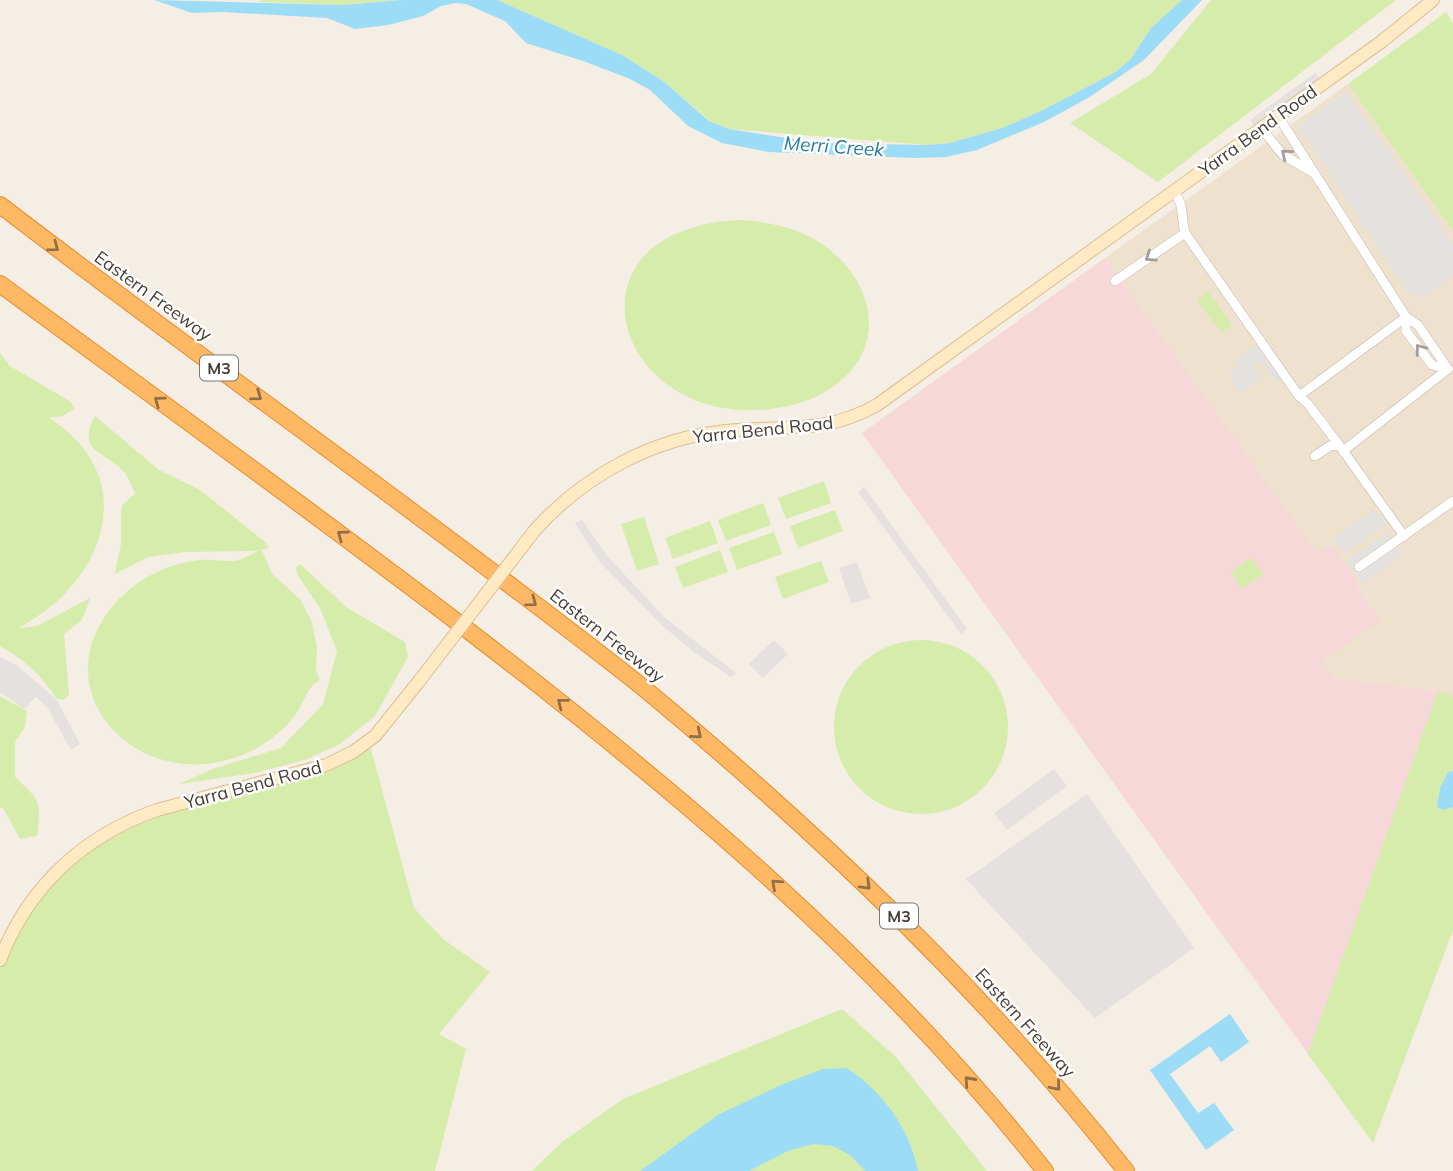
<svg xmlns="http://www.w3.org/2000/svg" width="1453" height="1171" font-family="Mulish,sans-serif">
<rect width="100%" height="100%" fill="#f4eee5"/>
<path fill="#eee1ce" d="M 1348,84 L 1453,231 L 1453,930 L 1373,1143 L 1308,1054 L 1438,691 L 1333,678 L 1321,662 L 1380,619 L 1357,586 L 1360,584 L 1331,544 L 1317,554 L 1105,258 Z"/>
<path fill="#f6d8d8" d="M 1105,258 L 1317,553 L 1331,544 L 1360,584 L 1357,587 L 1381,620 L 1322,662 L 1333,678 L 1438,691 L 1308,1054 L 862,433 Z"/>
<g fill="#d6ecab">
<path d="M 263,0 L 400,0 L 343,5 L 258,2 Z"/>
<path d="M 497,0 L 1182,0 L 1151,28 L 1130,60 L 1114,73 L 1041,111 L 1002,128 L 950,143 L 927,145 L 729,129 L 710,121 L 663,81 L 622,55 Z"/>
<path d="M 1211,0 L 1396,0 L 1158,182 L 1070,123 L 1151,74 Z"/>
<path d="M 1446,12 L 1453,24 L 1453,231 L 1348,84 Z"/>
<path d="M 741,220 C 768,222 794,227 817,241 C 867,271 891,335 843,379 C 823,397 797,406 770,409 C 611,427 556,227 741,220 Z"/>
<path d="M 1208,292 L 1232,325 L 1222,332 L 1197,301 Z"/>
<path d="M 0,353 L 10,366 L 71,402 L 74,409 L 62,416 L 49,418 C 144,478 104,584 18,628 L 37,626 L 90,598 L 82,620 L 64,634 L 69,695 L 63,700 L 56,698 C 42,675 23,659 0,646 Z"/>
<path d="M 95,416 L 159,470 L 200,490 L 265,542 L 269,548 L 252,551 L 185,552 L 148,557 L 115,574 L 121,543 L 121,511 L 123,504 L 135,494 C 132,488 129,479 125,473 C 107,452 75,453 95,416 Z"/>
<path d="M 824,481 L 831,503 L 786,519 L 778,498 Z"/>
<path d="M 763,503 L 771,525 L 726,541 L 718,520 Z"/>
<path d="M 835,510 L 843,531 L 798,548 L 790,526 Z"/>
<path d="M 644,517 L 659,564 L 637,571 L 621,524 Z"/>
<path d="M 710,521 L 718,543 L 673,559 L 665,538 Z"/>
<path d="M 774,532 L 782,554 L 737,570 L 729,548 Z"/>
<path d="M 261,549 L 273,575 L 300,599 L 312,622 L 317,648 L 316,671 L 320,680 C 308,685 304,703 296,714 C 282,733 260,749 237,757 C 132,794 36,684 120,598 C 141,577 170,563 200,560 C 211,559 221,561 232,561 C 241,561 253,553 261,549 Z"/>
<path d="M 720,550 L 728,572 L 683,588 L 675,567 Z"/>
<path d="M 1251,558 L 1263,574 L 1242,589 L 1231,573 Z"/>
<path d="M 821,561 L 829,582 L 783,599 L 775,577 Z"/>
<path d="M 300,564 L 346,607 L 405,642 L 408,657 L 375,716 L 340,744 L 305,760 L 254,773 L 179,784 L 215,768 L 281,748 L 323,704 L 337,651 L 320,608 L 298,576 L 296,568 Z"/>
<circle cx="921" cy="727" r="87"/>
<path d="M 1438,691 L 1453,696 L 1453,930 L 1373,1143 L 1308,1054 Z"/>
<path d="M 0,696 L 27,711 L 25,727 L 15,742 L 15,777 C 41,802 41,800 37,836 L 20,839 L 3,808 L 0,808 Z"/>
<path d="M 371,749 L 414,908 L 443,939 L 490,972 L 439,1034 L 466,1049 L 435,1171 L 0,1171 L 0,960 L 32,899 L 118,826 L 353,752 Z"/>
<path d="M 842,1009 L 896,1057 L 987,1171 L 532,1171 L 562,1142 L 623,1099 Z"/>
</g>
<g fill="#e4e1de">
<path d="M 1315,73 L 1320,79 L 1254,126 L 1250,120 Z"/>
<path d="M 1346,92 L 1453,243 L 1453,276 L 1421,299 L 1416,291 L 1410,295 L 1299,126 Z"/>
<path d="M 1265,339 L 1303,391 L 1295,397 L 1281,379 L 1276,382 L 1260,361 L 1253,365 L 1262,378 L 1241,393 L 1228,375 L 1239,366 L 1235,360 Z"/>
<path d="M 864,487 L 967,629 L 961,634 L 858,492 Z"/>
<path d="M 1372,511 L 1381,516 L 1387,524 L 1344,554 L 1333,539 Z"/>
<path d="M 582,520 L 608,557 L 665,618 L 736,673 L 731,677 L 695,653 L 664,627 L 599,561 L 575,523 Z"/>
<path d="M 1387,532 L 1403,555 L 1363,583 L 1347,561 Z"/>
<path d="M 857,562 L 870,598 L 851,604 L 839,568 Z"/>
<path d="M 774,640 L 788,654 L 763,678 L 749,664 Z"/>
<path d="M 0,657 L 16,665 L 57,700 L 80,744 L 71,750 L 47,707 L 36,697 L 24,709 L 0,692 Z"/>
<path d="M 1054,769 L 1067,786 L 1007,830 L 994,813 Z"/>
<path d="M 1087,794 L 1194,948 L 1095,1018 L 966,879 Z"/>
</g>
<g fill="#9cdcf6">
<path d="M 154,0 L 343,5 L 401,0 L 497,0 L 622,55 L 663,81 L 709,121 L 729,129 L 819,143 L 927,145 L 950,143 L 1002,128 L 1041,111 L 1114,73 L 1130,60 L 1151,28 L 1182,0 L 1202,0 L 1144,60 L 1088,98 L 1044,122 L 977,150 L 946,157 L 915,158 L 769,152 L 722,143 L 688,126 L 650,90 L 630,79 L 586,62 L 526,43 L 505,21 L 466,4 L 455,3 L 441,6 L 423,16 L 388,25 L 355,29 L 327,18 L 222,12 L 192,13 Z"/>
<path d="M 1453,771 L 1453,807 L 1444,810 L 1437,807 L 1440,788 L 1448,772 Z"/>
<path d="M 1230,1014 L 1249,1042 L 1221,1062 L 1210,1046 L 1170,1074 L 1198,1113 L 1214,1103 L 1234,1130 L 1206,1150 L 1150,1070 Z"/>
<path d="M 846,1068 C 882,1090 910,1129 918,1171 L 865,1171 L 850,1155 L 833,1146 L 813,1144 L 788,1151 L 749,1171 L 640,1171 L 718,1115 L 781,1085 L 823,1069 Z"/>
</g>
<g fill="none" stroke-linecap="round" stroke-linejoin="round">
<g stroke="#c3b7aa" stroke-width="10">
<g id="street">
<path d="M 1278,116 L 1406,317 L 1418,325 L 1448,369"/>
<path d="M 1261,128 L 1283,155 L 1314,173"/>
<path d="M 1174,191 C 1186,210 1180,214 1185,233 L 1299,396 L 1308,404 L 1339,445"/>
<path d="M 1115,281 L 1185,233"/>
<path d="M 1406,317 L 1406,331 L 1432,365 L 1448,369"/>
<path d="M 1299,396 L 1406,317"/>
<path d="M 1343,451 L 1448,369"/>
<path d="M 1315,456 L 1330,446 L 1339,445 L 1404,536"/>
<path d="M 1359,567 L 1453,501"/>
</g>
</g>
<g stroke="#dbbf93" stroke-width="14">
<g id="secondary">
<path d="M 535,530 C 584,476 652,438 726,431 C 783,425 824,435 877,405 L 1381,42 L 1433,0"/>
<path d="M 0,960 C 28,887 83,836 157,810 L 326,765 L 353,752 L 375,736 L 420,680"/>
</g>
</g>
<g stroke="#ea8b2a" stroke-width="18">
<g id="highway">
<path d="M 0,205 C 160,328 325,445 486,567 C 540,608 594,648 646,690 C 822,836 984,991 1126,1171"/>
<path d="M 0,284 C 154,397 309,509 461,625 C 673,787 880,960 1045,1171"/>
</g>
</g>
<use href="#street" stroke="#fff" stroke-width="9"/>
<use href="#secondary" stroke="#ffeac4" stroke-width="12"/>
<use href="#highway" stroke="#ffb965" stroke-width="16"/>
<g stroke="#dbbf93" stroke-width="14" stroke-linecap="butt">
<path id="secondary-bridge" d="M 420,680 L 535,530"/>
</g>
<use href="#secondary-bridge" stroke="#ffeac4" stroke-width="12"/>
</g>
<defs><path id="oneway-chevron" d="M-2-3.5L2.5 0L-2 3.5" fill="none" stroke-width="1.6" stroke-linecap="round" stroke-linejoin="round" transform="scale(1.75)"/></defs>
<g stroke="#a39e9a">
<use href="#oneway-chevron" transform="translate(1286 154) rotate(-140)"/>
<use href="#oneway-chevron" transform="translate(1150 257) rotate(146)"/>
<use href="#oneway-chevron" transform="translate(1420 349) rotate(-127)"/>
</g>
<g stroke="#916f48">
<use href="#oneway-chevron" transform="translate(54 247) rotate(37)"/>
<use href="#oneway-chevron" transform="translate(257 396) rotate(36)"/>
<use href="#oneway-chevron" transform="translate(159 401) rotate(-144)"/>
<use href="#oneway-chevron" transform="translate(342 535) rotate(-144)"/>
<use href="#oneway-chevron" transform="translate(532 602) rotate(37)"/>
<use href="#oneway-chevron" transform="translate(562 703) rotate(-142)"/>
<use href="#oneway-chevron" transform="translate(697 734) rotate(40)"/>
<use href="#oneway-chevron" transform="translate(776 884) rotate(-138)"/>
<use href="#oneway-chevron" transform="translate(866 885) rotate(44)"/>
<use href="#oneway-chevron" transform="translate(969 1081) rotate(-132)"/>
<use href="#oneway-chevron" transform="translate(1056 1086) rotate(50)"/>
</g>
<g text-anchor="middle" stroke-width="5" stroke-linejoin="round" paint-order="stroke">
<g fill="#fff" stroke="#7e7771" stroke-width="2">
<rect x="200" y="355.5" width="38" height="25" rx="5"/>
<rect x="880" y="903.5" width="38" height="25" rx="5"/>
</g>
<g font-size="16" font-weight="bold" fill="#473d34">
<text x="219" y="374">M3</text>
<text x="899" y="922">M3</text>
</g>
<g font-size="18" fill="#473d34" stroke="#fff">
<text transform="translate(1258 131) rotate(-36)" y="6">Yarra Bend Road</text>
<text transform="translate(153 296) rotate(36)" y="6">Eastern Freeway</text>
<text transform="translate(763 430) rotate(-6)" y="6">Yarra Bend Road</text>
<text transform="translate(607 636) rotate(38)" y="6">Eastern Freeway</text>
<text transform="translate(253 785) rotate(-15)" y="6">Yarra Bend Road</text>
<text transform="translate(1025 1023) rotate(48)" y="6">Eastern Freeway</text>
</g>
<g font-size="19" font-style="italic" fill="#227ba2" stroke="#fff">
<text transform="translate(834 146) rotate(4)" y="7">Merri Creek</text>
</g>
</g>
</svg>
